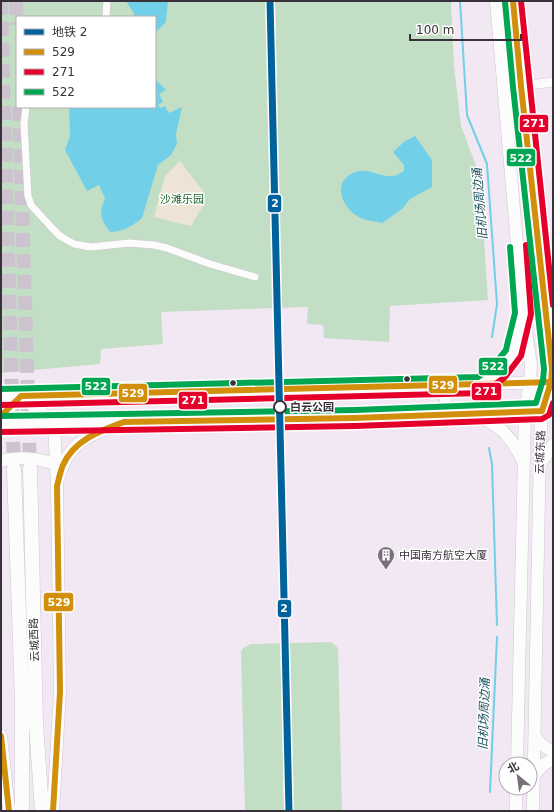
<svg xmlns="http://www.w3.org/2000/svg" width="554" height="812" font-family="'DejaVu Sans','Noto Sans SC',sans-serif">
<rect width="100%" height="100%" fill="#f2e8f4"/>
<g fill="#c2dfc5" fill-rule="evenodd">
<path d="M 1,1 L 451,1 L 454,66 L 461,126 L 480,176 L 488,300 L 390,306 L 389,342 L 324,338 L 323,325 L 307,324 L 308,307 L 161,312 L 163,344 L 101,349 L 100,364 L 1,373 ZM 17,17 L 155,17 L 155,107 L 17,107 Z"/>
<path d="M 331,642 L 338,648 L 342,811 L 245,811 L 241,652 L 243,648 L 251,644 Z"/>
</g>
<path fill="#eee4d5" d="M 180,161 L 203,191 L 204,204 L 191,226 L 154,217 L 165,176 Z"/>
<g fill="#71d0e7">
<path d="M 126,1 L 168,1 L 166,22 L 155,33 L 155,17 L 135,17 L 134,14 Z"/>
<path d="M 155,79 L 166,90 L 159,94 L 163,102 L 158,105 L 160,108 L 165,106 L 169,113 L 182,107 L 176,134 L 177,144 L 171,155 L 158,165 L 142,218 C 133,226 122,232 110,232 C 100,218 99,214 105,198 L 99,185 L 87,191 L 65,150 L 70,136 L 69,107 L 155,107 Z"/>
<path d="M 415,136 L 432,160 L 432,187 L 410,199 L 402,209 L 382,223 C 375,221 365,221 359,217 C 343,209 332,184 351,174 C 366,165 379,178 393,176 C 397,176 400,173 404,171 L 404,165 L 393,152 L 405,141 Z"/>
</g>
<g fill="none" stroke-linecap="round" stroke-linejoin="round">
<g stroke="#71d0e7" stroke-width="2">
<path d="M 460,1 L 467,115 L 487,164 L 497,304 L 492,337"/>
<path d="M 489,448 L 492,464 L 497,625"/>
<path d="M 490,792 L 497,637"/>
</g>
<g stroke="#cdc3cf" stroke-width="14" stroke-dasharray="14 7" stroke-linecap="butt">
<path d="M 1,1 L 14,469"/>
<path d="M 16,1 L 17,25"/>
<path d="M 19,107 L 30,468"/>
</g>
<g stroke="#cfc7d0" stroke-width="8">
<g id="pedestrian">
<path d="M 106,17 L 107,1"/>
<path d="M 26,107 L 24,123 L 28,196 L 31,205 L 52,228 L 60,236 L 74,244 L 91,247 L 129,243 L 154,245 L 167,248 L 210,264 L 255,277"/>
</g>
</g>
<g stroke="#cfc7d0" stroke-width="10">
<path id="minor" d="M 521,86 L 553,82"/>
</g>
<g stroke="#cfc7d0" stroke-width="12">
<path id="tertiary" d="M 445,386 L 446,414"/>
</g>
<g stroke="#cfc7d0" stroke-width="13">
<g id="secondary">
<path d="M 496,1 L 523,314 L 531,364 L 530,383 L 525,412 L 517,764"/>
<path d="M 513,1 L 521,86 L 552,369 L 551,382 L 542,411 L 540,444 L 533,811"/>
<path d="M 482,384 C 512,367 514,350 522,319"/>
<path d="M 21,396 L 54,423 L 57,486 L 60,692 L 53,811"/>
<path d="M 1,397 L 553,382"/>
<path d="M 475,414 C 503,429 508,432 523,461"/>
<path d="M 1,416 L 21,396"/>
<path d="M 1,424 L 355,418 L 474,413 L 553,411"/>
<path d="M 1,461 C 17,456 41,458 56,465"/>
<path d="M 540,464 L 553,445"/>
<path d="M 59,477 C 67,446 85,436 114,426"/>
<path d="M 1,736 L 9,811"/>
<path d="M 535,737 L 541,744 L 553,752"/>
<path d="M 534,775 L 544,764 L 553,760"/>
<path d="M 516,811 L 516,788"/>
</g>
</g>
<g stroke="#cfc7d0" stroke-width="15">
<g id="primary">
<path d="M 30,468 L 36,724 L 42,811"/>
<path d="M 14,469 L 22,701 L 22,811"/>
</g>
</g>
<use href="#pedestrian" stroke="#fdfcfd" stroke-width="7"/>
<use href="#minor" stroke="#fdfcfd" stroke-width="9"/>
<use href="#tertiary" stroke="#fdfcfd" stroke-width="11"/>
<use href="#secondary" stroke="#fdfcfd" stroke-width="12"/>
<use href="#primary" stroke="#fdfcfd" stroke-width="14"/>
<g stroke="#fff" stroke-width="9">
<g id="bus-1">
<path d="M 1,416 L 21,396 L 553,382"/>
<path d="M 1,736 L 9,811"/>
<path d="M 53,811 L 60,692 L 57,486 C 59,479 60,472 63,465 C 74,440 100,431 124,422 L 355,418 L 542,411 L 551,382 L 552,369 L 521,86 L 513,1"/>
</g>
</g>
<g stroke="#fff" stroke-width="9">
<g id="bus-2">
<path d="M 521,1 L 553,305"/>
<path d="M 1,405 L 484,393 L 505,377 L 521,356 L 531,314 L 526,245"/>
<path d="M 1,432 L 355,426 L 542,419 L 549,415 L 553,403"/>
</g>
</g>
<g stroke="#fff" stroke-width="9">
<g id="bus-3">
<path d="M 1,389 L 478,377 L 493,366 L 506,350 L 508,341 L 515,313 L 510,247"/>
<path d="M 1,416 L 355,410 L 536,403 L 543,380 L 544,369 L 513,87 L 505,2"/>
</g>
</g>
<use href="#bus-1" stroke="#d18f0b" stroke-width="6"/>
<use href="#bus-2" stroke="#e4002b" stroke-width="6"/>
<use href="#bus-3" stroke="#00a651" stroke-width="6"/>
<g stroke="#fff" stroke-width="10">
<path id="metro-1" d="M 270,1 L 289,811"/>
</g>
<use href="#metro-1" stroke="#00629b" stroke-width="7"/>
</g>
<defs>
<g id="building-pin" transform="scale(0.9)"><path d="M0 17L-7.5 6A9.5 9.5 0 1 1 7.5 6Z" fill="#79717a" stroke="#fff"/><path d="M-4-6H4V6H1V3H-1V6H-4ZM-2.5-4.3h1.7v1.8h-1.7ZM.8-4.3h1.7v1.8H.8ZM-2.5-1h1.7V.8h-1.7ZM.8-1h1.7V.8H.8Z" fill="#fff"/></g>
</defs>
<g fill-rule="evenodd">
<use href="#building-pin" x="386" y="555"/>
</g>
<g fill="#383139" stroke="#fff" stroke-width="1.5">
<circle cx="407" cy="379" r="3.5"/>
<circle cx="233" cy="383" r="3.5"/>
</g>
<circle fill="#fff" stroke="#383139" stroke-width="2" cx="280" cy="407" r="6"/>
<g text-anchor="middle" stroke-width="3" stroke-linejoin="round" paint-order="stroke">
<g font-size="11" fill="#186628" stroke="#fff">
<text x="182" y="203">沙滩乐园</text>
</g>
<g font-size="11" font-weight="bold" fill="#383139" stroke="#fff" text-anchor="start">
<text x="290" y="411">白云公园</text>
</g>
<g font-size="11" fill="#383139" stroke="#fff">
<text transform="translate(540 452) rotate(-88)" y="4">云城东路</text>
<text transform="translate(34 640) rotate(-92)" y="4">云城西路</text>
</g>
<g font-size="11" fill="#383139" stroke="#fff" text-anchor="start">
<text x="399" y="559">中国南方航空大厦</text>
</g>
<g font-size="12" font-style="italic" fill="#19515d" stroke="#fff">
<text transform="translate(480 204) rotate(-95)" y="4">旧机场周边涌</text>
<text transform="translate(484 714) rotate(-88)" y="4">旧机场周边涌</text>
</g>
</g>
<g stroke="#fff" stroke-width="1.5">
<rect x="519" y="114" width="30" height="19" rx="4" fill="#e4002b"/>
<rect x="506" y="148" width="30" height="19" rx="4" fill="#00a651"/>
<rect x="267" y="194" width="15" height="19" rx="4" fill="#00629b"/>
<rect x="478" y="357" width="30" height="19" rx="4" fill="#00a651"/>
<rect x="428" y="375" width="30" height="19" rx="4" fill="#d18f0b"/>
<rect x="81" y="377" width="30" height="19" rx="4" fill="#00a651"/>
<rect x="471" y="382" width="31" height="19" rx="4" fill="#e4002b"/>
<rect x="118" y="383" width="30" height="20" rx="4" fill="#d18f0b"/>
<rect x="178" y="391" width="30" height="19" rx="4" fill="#e4002b"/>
<rect x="43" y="592" width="31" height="20" rx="4" fill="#d18f0b"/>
<rect x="277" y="599" width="15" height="19" rx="4" fill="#00629b"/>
</g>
<g font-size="11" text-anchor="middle" font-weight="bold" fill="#fff">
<text x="534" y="127">271</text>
<text x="521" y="162">522</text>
<text x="275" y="207">2</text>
<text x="493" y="370">522</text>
<text x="443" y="389">529</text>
<text x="96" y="390">522</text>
<text x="486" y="395">271</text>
<text x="133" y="397">529</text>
<text x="193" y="404">271</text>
<text x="59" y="606">529</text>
<text x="284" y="612">2</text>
</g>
<rect width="554" height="812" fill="none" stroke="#383139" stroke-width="4"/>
<rect x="16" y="16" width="140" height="92" fill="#ffffff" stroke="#afadb0"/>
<rect x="24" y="29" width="20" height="6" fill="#00629b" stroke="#afadb0"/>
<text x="52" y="36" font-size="12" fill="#383139">地铁 2</text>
<rect x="24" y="49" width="20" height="6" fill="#d18f0b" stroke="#afadb0"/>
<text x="52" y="56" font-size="12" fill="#383139">529</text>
<rect x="24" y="69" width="20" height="6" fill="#e4002b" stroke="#afadb0"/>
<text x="52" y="76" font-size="12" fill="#383139">271</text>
<rect x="24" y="89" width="20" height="6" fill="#00a651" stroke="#afadb0"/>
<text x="52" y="96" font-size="12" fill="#383139">522</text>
<g transform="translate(518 776) rotate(331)"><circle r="19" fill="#ffffff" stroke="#afadb0"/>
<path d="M0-3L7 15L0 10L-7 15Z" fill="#79717a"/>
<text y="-6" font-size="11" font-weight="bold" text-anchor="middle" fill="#383139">北</text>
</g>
<path d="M410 34v6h111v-6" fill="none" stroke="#383139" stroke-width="2"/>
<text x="416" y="34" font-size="12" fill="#383139" stroke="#ffffff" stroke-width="3" paint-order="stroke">100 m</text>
</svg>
